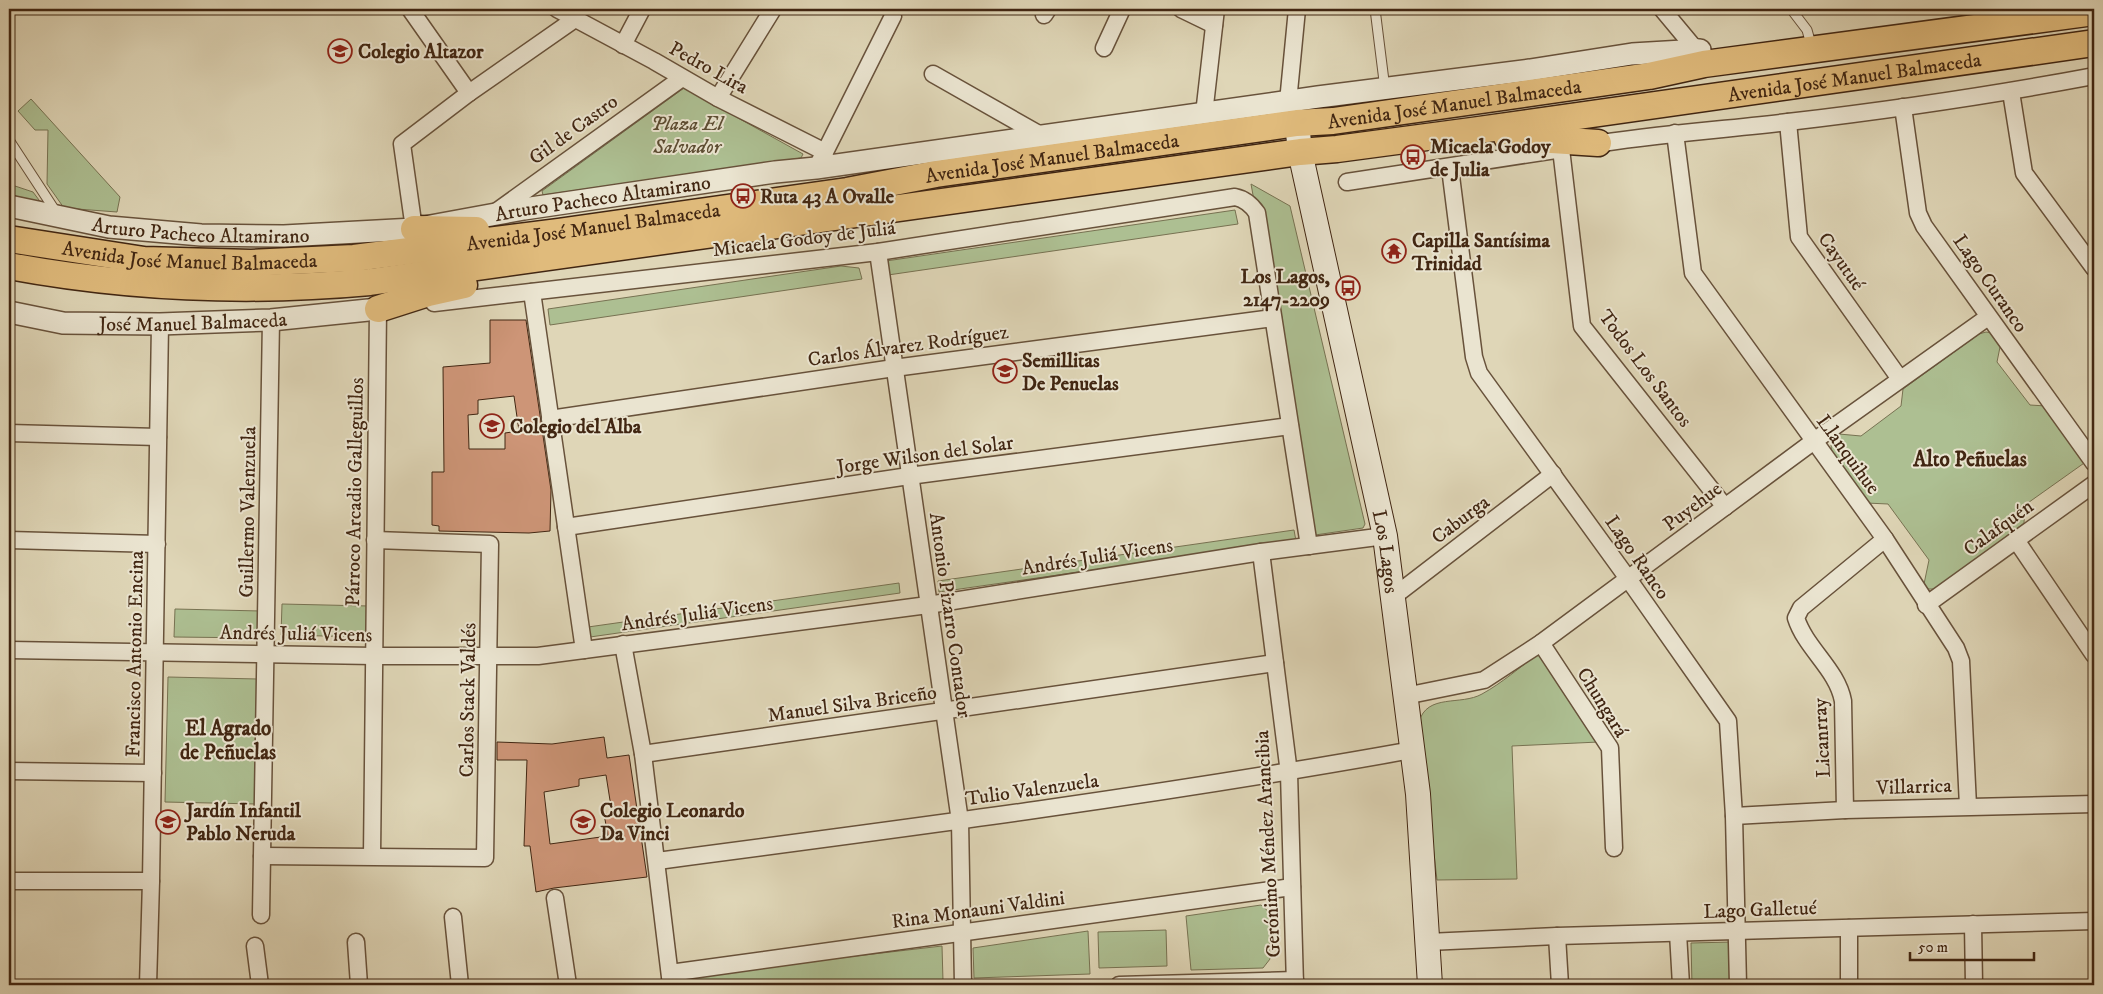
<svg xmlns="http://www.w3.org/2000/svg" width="2103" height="994" font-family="'IM FELL DW Pica',serif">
<rect width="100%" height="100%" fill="#dfd6b7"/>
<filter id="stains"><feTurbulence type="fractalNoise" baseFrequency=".004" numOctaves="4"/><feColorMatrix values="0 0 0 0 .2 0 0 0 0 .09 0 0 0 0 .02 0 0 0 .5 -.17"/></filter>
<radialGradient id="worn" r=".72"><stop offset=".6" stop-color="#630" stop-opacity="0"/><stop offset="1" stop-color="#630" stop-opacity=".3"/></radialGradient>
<g fill="#adbf92" stroke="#777252">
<path d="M 684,88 L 803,154 L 801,158 L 543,195 L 542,191 Z"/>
<path d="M 31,99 L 120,197 L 117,212 L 64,208 L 47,184 L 48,130 L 35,130 L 18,111 Z"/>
<path d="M 9,184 L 33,192 L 42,204 L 9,194 Z"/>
<path d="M 1251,184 L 1290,206 L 1365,524 L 1363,528 L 1315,535 Z"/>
<path d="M 1235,210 L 1238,224 L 888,275 L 886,261 Z"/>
<path d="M 841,266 L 859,268 L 862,279 L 550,325 L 548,309 Z"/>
<path d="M 1986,332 L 1993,333 L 2001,342 L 1997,362 L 2030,405 L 2046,406 L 2087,461 L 2025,505 L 2024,523 L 1936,589 L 1928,589 L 1924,584 L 1929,560 L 1888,504 L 1866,503 L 1832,456 L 1831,445 L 1839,434 L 1861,436 L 1901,406 L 1903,389 L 1979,334 Z"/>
<path d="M 1294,530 L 1296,541 L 939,592 L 938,581 Z"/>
<path d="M 899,583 L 900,593 L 590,637 L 588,627 Z"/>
<path d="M 282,604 L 369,606 L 369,637 L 281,635 Z"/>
<path d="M 175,609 L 261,611 L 260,638 L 174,637 Z"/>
<path d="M 1538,654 L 1599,742 L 1512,746 L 1517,879 L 1437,880 L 1419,722 C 1427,693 1461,706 1482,694 C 1502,683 1520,667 1538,654 Z"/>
<path d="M 168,677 L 258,679 L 256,804 L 165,802 Z"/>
<path d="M 1261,905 L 1269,912 L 1270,959 L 1263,968 L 1191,970 L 1186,916 Z"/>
<path d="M 1166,930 L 1167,966 L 1099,968 L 1098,932 Z"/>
<path d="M 1088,931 L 1090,974 L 974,978 L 973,948 Z"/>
<path d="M 1732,942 L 1733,985 L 1692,985 L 1691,943 Z"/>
<path d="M 942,946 L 943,981 L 880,985 L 692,985 L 692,975 Z"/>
</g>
<g fill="#cd9577" stroke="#412612" fill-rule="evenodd">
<path d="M 490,320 L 526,320 L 551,490 L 550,531 L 529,533 L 439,531 L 439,526 L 432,525 L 432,472 L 444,472 L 443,367 L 490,363 ZM 514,396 L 519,431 L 505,433 L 505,449 L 469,449 L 468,415 L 478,414 L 478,400 Z"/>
<path d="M 604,737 L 607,758 L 629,755 L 647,877 L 554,888 L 536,892 L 530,846 L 524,846 L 527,760 L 497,760 L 497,742 L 552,744 ZM 606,775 L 612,813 L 604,814 L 608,836 L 550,844 L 544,792 L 579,786 L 579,779 Z"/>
</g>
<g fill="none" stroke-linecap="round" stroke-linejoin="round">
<g stroke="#68523b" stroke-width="11">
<g id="service">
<path d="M 1375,9 L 1385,89"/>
<path d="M 1791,9 L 1807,30 L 1812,48"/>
<path d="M 9,140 L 56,212"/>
</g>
</g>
<g stroke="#68523b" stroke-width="19">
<g id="minor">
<path d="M 410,9 L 469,93"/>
<path d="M 557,9 L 654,61 L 718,98 L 825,152 L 816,168"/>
<path d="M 1181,9 L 1214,25"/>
<path d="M 1662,9 L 1692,45 L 1700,50"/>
<path d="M 1044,15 L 1048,9"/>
<path d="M 623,45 L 642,9"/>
<path d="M 1104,48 L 1122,9"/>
<path d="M 933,74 L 1044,137"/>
<path d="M 2011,92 L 2024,173 L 2094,268"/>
<path d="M 718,98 L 773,9"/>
<path d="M 1288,102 L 1297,9"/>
<path d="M 1903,107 L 1918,213 L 1924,226 L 2094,463"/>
<path d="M 1204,114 L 1216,9"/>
<path d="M 1788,122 L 1799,237 L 1900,379"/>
<path d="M 1675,133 L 1693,273 L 1885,539 L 1956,648 L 1961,661 L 1968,806"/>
<path d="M 1589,145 C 1655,134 1722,130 1788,122 C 1890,110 1993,95 2094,76"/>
<path d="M 1561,149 L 1582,326 L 1725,507"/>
<path d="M 825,152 L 893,16"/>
<path d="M 1450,168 L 1474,357 L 1479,373 L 1629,580 L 1728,721 L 1734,816 L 1738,985"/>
<path d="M 1347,182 L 1562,149"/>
<path d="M 493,214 L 682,78"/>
<path d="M 414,229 L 402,144 L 469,93 L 575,19"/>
<path d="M 878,252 L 960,821 L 963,985"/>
<path d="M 532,292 L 584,650"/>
<path d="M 434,303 L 878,252 L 1235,197 C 1245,199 1251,204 1257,213 L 1309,546"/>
<path d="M 550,419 L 894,368 L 1273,318"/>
<path d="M 9,433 L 158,437"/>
<path d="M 566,527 L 909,476 L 1290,426"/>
<path d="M 9,540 L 157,544"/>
<path d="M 2016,540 L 2094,655"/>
<path d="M 1261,552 L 1289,773 L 1295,985"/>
<path d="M 1393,597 L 1553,474"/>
<path d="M 1926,605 L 2094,484"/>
<path d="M 1541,643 L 1610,748 L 1614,848"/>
<path d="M 623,644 L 643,754 L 671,985"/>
<path d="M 9,650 L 374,656 L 538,656 L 928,605 L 1261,552 L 1385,536"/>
<path d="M 1405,696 L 1484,680 L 1541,643 L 1814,441 L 1988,317"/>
<path d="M 643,754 L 1275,663"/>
<path d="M 9,771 L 153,773"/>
<path d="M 1845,810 L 1843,701 C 1837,669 1806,649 1796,618 L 1801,608 L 1885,539"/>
<path d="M 1734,816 L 1845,810 L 2094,804"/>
<path d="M 262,856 L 485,858 L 490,544 L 375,540"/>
<path d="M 372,856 L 378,309 L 385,308"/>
<path d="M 657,861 C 909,828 1162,795 1412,750"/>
<path d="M 9,881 L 151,881"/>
<path d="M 555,898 L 568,985"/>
<path d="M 261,915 L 271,320"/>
<path d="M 453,917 L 460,985"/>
<path d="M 1973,924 L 1974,985"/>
<path d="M 1849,928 L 1849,985"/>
<path d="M 1678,933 L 1681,985"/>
<path d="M 1557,936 L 1560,985"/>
<path d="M 356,942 L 359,985"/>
<path d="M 1428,942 L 1557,936 L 2094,921"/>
<path d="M 255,946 L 260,985"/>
<path d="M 670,973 L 1292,887"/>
<path d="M 148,985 L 151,881 L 160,324"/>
<path d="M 1119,985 L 1295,980"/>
</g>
</g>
<g stroke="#68523b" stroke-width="24">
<g id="tertiary">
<path id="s1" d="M 9,206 L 109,227 L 201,235 L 284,236 L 414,229 L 524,209 L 775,172 L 816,168 L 1318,97 L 1530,70 L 1632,54 L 1700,50"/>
<path id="s2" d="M 9,312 L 63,323 L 160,324 L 271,320 L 378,309"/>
</g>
</g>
<g stroke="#412612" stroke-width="26">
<g id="secondary">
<path id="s3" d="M 1297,123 L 1300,152 L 1385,536 L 1418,794 L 1430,985"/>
</g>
</g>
<g stroke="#412612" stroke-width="29">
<g id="primary">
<path d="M 1507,137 L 1598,143"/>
<path d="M 414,229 L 476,230"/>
<path id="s4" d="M 9,239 L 144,260 L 251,263 L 354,258 L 559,232 L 847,191 L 936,174 L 1297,123 L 1333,121 L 1649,76 L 1704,64 L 2094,12"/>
<path id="s5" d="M 9,266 C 128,288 249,293 370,282 L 1300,152 L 1337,149 L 1472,131 L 2094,43"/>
<path d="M 378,309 L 428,293 L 464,285"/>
</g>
</g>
<use href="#service" stroke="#eae4d0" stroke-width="9"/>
<use href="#minor" stroke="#eae4d0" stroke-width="16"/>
<use href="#tertiary" stroke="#eae4d0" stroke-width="21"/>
<use href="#secondary" stroke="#eae4d0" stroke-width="24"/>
<use href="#primary" stroke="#e0bb7c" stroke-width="26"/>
</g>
<defs>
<g id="school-ring" transform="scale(1.25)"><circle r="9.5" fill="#eae4d0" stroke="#8f2418" stroke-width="1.5"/><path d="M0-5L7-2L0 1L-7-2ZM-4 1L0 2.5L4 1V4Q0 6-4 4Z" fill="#8f2418"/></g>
<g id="bus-ring" transform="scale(1.25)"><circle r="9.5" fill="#eae4d0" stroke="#8f2418" stroke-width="1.5"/><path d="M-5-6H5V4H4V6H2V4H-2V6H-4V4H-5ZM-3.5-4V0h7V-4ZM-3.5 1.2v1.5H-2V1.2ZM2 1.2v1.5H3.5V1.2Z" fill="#8f2418"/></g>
<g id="temple-ring" transform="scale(1.25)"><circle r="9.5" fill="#eae4d0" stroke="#8f2418" stroke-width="1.5"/><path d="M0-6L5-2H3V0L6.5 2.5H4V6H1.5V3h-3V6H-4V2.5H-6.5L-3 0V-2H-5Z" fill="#8f2418"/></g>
</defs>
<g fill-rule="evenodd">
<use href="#school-ring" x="340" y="51"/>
<use href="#bus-ring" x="1413" y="157"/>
<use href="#bus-ring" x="743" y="196"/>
<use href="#temple-ring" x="1394" y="251"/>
<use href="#bus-ring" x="1348" y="288"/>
<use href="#school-ring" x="1005" y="371"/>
<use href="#school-ring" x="492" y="426"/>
<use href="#school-ring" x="168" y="822"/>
<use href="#school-ring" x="583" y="822"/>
</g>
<g text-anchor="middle" stroke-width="4" stroke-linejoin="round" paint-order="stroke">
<g font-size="20" font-weight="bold" fill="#412612" stroke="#eae4d0" text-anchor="start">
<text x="358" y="58">Colegio Altazor</text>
<text x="1430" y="153">Micaela Godoy<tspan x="1430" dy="23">de Julia</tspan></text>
<text x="760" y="203">Ruta 43 A Ovalle</text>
<text x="1412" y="247">Capilla Santísima<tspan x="1412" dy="23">Trinidad</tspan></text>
<text x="1330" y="283" text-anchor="end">Los Lagos,<tspan x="1330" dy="23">2147-2209</tspan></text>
<text x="1022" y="367">Semillitas<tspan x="1022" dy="23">De Penuelas</tspan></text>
<text x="510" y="433">Colegio del Alba</text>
<text x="186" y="817">Jardín Infantil<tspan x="186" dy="23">Pablo Neruda</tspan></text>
<text x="600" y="817">Colegio Leonardo<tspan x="600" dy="23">Da Vinci</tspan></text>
</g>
<g font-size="20" fill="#412612" stroke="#eae4d0">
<text transform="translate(709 67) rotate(29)" y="7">Pedro Lira</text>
<text dy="7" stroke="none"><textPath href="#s5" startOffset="1861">Avenida José Manuel Balmaceda</textPath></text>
<text dy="7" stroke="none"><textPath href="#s4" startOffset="1458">Avenida José Manuel Balmaceda</textPath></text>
<text transform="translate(573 129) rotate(-36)" y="7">Gil de Castro</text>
<text dy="7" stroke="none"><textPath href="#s4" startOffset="1052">Avenida José Manuel Balmaceda</textPath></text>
<text dy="7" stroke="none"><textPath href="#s1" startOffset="599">Arturo Pacheco Altamirano</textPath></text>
<text dy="7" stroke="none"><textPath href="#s4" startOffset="588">Avenida José Manuel Balmaceda</textPath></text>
<text dy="7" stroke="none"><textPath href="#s1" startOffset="194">Arturo Pacheco Altamirano</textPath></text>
<text transform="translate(804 238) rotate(-7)" y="7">Micaela Godoy de Juliá</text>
<text dy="7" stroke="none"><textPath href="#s4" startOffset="182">Avenida José Manuel Balmaceda</textPath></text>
<text transform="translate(1842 261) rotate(55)" y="7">Cayutué</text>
<text transform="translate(1991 283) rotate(55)" y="7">Lago Curanco</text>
<text dy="7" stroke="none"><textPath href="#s2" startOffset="185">José Manuel Balmaceda</textPath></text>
<text transform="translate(908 345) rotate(-8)" y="7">Carlos Álvarez Rodríguez</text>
<text transform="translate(1646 368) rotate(53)" y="7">Todos Los Santos</text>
<text transform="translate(925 454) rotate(-8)" y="7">Jorge Wilson del Solar</text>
<text transform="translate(1849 454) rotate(54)" y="7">Llanquihue</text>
<text transform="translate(354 492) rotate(-89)" y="7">Párroco Arcadio Galleguillos</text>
<text transform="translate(1692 506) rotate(-37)" y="7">Puyehue</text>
<text transform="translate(247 512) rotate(-89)" y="7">Guillermo Valenzuela</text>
<text transform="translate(1460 519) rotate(-37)" y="7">Caburga</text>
<text transform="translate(1998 527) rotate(-36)" y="7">Calafquén</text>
<text dy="7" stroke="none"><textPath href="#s3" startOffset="438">Los Lagos</textPath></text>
<text transform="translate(1097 556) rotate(-9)" y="7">Andrés Juliá Vicens</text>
<text transform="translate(1638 557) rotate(55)" y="7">Lago Ranco</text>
<text transform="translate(697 613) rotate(-8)" y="7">Andrés Juliá Vicens</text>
<text transform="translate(951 615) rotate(82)" y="7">Antonio Pizarro Contador</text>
<text transform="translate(296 633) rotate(1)" y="7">Andrés Juliá Vicens</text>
<text transform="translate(134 654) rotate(-89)" y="7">Francisco Antonio Encina</text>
<text transform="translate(467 700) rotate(-89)" y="7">Carlos Stack Valdés</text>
<text transform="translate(1603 702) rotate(58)" y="7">Chungará</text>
<text transform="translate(852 703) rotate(-8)" y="7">Manuel Silva Briceño</text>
<text transform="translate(1821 738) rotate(-93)" y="7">Licanrray</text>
<text transform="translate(1914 786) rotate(-2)" y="7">Villarrica</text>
<text transform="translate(1032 789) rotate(-8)" y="7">Tulio Valenzuela</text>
<text transform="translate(1267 844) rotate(-93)" y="7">Gerónimo Méndez Arancibia</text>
<text transform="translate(978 909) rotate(-8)" y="7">Rina Monauni Valdini</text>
<text transform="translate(1760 909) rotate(-2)" y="7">Lago Galletué</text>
</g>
<g font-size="20" font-style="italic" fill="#5c4c32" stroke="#eae4d0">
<text x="687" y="130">Plaza El<tspan x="687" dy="23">Salvador</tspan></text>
</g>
<g font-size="21" font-weight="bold" fill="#412612" stroke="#eae4d0">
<text x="1970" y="466">Alto Peñuelas</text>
<text x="228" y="735">El Agrado<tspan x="228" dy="24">de Peñuelas</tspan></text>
</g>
</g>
<rect width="2103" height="994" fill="none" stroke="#dfd6b7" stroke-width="30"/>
<rect x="10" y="10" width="2083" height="974" fill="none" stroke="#412612" stroke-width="2.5"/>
<rect x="15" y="15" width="2073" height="964" fill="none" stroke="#412612"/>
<path d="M1910 952v8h124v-8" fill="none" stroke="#412612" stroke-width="2.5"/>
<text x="1918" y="952" font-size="15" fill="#412612" stroke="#eae4d0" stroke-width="4" paint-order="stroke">50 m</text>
<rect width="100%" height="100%" filter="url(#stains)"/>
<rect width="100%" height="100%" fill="url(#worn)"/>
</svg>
